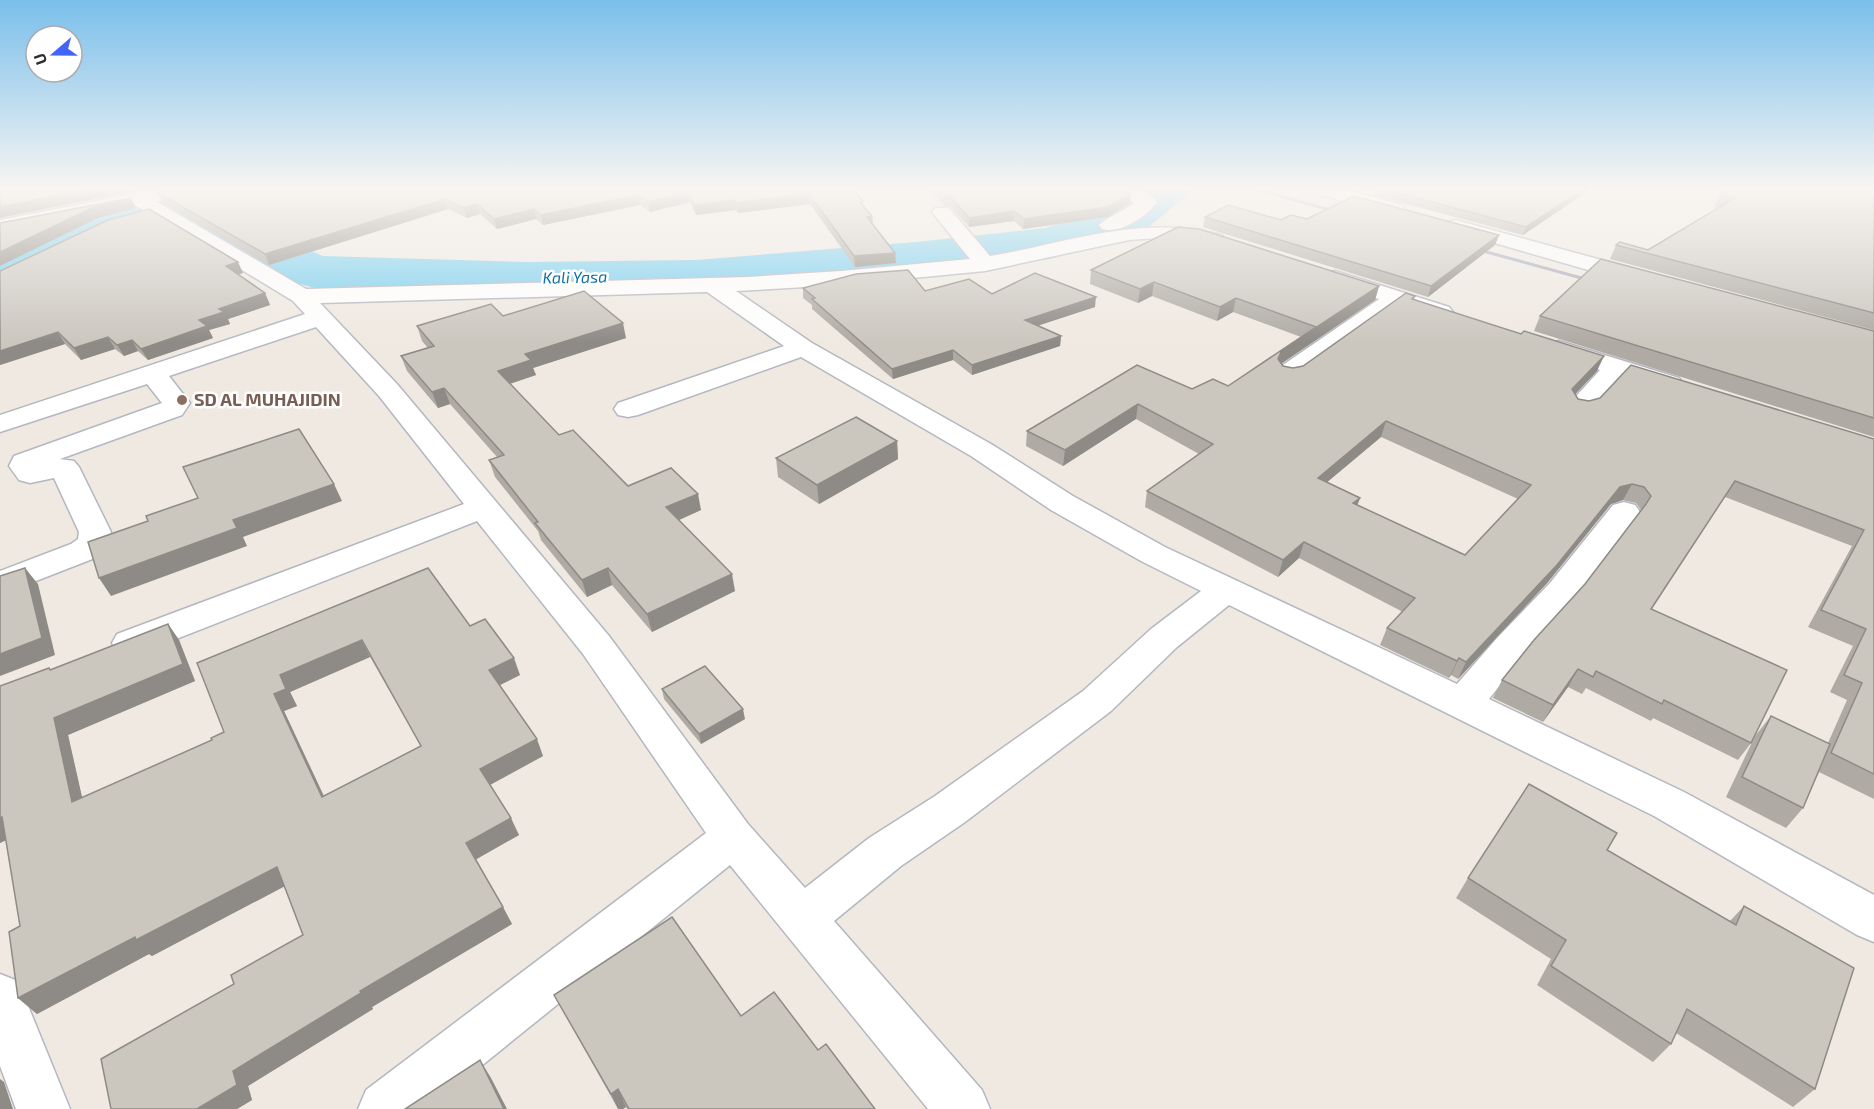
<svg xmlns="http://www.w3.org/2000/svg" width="1874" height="1109" font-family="'Exo 2',sans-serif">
<rect width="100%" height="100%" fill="#efe9e1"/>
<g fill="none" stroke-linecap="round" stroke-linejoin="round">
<path fill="#75cff0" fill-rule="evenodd" d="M 162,187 L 187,190 L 244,223 L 323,256 L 527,262 L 696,260 L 916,242 L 1045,228 L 1112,209 L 1139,187 L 1192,187 L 1185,197 L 1146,229 L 1050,259 L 916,274 L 696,292 L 527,294 L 315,288 C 261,275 209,246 163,216 L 122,226 L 113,237 L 19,286 L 0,290 L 0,253 L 77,215 L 88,205 Z"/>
<g stroke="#b4b7c1" stroke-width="3">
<g id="street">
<path d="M 1107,187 C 1123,187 1146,187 1157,202 C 1146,217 1121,234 1102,229 L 1099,225 C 1103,220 1125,210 1134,203 L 1109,191 Z"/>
<path d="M 1337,187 L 1402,205 L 1405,209 L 1402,213 L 1395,215 L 1310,192 L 1308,188 Z"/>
<path d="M 140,194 L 147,196 L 306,289 L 748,277 L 841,271 L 970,259 L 932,212 L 935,208 L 949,208 L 990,256 C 1072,242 1139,214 1222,235 L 1225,239 L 1222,243 L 1215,245 L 1187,239 L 1158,238 L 1129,240 L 985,271 L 841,285 L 736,291 L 812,343 L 991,444 L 1073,496 L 1165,547 L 1457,684 L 1497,638 L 1550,583 L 1613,505 L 1624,502 L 1635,505 L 1640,512 L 1635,519 L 1574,599 L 1523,656 L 1489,699 L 1684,792 L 1874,895 L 1874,942 L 1857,935 L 1654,816 L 1229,605 L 1177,647 L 1111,711 L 965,822 L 901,866 L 834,921 L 982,1090 L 990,1109 L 928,1109 L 730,865 L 428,1109 L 358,1109 L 366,1090 L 706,833 L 583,654 L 477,521 L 143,652 L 130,656 L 117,652 L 112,643 L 117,634 L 464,504 L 379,396 L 316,327 L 169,376 L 190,403 L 182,415 L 60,459 L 74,461 L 79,467 L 111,532 L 109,543 L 95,558 L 0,595 L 0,571 L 71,544 L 78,539 L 79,532 L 54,478 L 30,483 L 19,480 L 9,466 L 14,456 L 162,403 L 147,384 L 0,432 L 0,415 L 305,314 L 293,301 L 133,204 L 130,200 L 133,196 ZM 707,292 L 784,346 L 618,403 L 614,409 L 618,415 L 628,417 L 638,415 L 801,357 L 971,456 L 1051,510 L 1141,561 L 1201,591 L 1151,629 L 1083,691 L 935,796 L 869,838 L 805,888 L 748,824 L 609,636 L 397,384 L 320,303 Z"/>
<path d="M 1456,220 L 1645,272 L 1648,277 L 1645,282 L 1637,284 L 1449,230 L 1446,226 L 1449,222 Z"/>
<path d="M 1335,271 L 1449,307 L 1453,312 L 1449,317 L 1441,319 L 1399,306 L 1298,379 L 1289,381 L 1280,379 L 1276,373 L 1280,367 L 1379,299 L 1327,283 L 1324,278 L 1327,273 Z"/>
<path d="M 1559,341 L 1679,378 L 1683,384 L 1679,390 L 1670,392 L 1623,377 C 1608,393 1595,418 1571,412 L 1567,406 L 1600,370 L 1550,354 L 1546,349 L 1550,344 Z"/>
<path d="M 0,974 L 18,981 L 70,1109 L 16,1109 L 0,1066 Z"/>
</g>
</g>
<g stroke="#b4b7c1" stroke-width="3">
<path id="secondary" d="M 168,187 L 209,187 L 207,191 L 200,193 L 0,232 L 0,220 Z"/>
</g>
<use href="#street" fill="#fff" fill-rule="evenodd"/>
<use href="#secondary" fill="#fff" fill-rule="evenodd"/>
<g stroke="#a3a6b8" stroke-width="3">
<path d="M 1249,187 L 1344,214"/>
<path d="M 1472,248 L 1596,282"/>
</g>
</g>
<g fill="#afaba4" fill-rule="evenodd">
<path d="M 852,187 L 863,201 L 863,205 L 872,216 L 873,224 L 895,253 L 896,263 L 855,267 L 810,204 L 738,213 L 736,210 L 696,215 L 690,202 L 650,212 L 640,205 L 543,225 L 536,219 L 497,229 L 480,214 L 467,218 L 448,209 L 269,265 L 163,203 L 158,193 Z"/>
<path d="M 927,187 L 1117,187 L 1131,194 L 1130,203 L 1107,217 L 1023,229 L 1014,221 L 969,227 L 951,207 L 945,206 Z"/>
<path d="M 1375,187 L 1594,187 L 1523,235 L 1373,195 Z"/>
<path d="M 1874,188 L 1874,330 L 1610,259 L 1616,245 L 1648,250 L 1718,208 L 1714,207 L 1720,195 Z"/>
<path d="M 1205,217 L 1281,220 L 1307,219 L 1499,235 L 1495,245 L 1428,297 L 1203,227 Z"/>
<path d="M 1091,270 L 1379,286 L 1375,300 L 1281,364 L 1283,366 L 1293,368 L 1303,366 L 1415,296 L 1414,299 L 1597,371 L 1575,394 L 1578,399 L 1874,439 L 1874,799 L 1819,772 L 1803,808 L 1786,828 L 1726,797 L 1755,736 L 1771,716 L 1828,743 L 1847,700 L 1830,692 L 1853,646 L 1808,627 L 1852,546 L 1725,497 L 1652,609 L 1751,743 L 1738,760 L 1653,718 L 1651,721 L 1586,688 L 1582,694 L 1568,687 L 1543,722 L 1493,698 L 1502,680 L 1585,584 L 1641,510 L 1636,503 L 1623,500 L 1611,504 L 1548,582 L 1458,679 L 1451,675 L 1449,678 L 1380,645 L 1387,628 L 1403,612 L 1299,558 L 1278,577 L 1145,507 L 1147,491 L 1199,454 L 1136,419 L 1063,466 L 1026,446 L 1027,431 L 1192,389 L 1228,386 L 1301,337 L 1233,312 L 1217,321 L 1152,296 L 1138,303 L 1090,284 ZM 1381,437 L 1518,499 L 1465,555 L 1357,505 L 1360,498 L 1327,482 Z"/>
<path d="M 0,271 L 243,273 L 238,275 L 265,293 L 270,305 L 228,319 L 230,324 L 209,330 L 213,338 L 148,360 L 138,351 L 124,356 L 115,349 L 81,360 L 65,344 L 0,365 Z"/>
<path d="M 803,288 L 925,291 L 992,294 L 1095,307 L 1038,325 L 1061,336 L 1060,346 L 972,375 L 953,360 L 893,379 L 812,309 L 812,305 L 803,298 Z"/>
<path d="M 503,316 L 626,338 L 533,368 L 536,375 L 510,384 L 559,435 L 628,486 L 701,510 L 679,520 L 735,591 L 652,632 L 612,585 L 587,597 L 541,540 L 538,531 L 495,477 L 489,460 L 497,457 L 450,404 L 438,408 L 407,371 L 401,356 L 428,348 L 422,341 L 417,326 Z"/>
<path d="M 1540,316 L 1874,331 L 1874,437 L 1534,331 Z"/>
<path d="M 897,441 L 898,459 L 819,504 L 778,477 L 776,458 Z"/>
<path d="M 168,624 L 179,640 L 195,681 L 68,735 L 82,798 L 212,740 L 224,732 L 197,663 L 470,626 L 520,675 L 500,685 L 543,756 L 490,785 L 519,835 L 476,859 L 512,924 L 372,1007 L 373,1009 L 248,1086 L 252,1100 L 237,1109 L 234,984 L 303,935 L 284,886 L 152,956 L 149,954 L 37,1014 L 18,998 L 20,926 L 6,840 L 0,843 L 0,686 L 51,670 ZM 370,657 L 421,746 L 324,796 L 284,711 L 297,706 L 290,692 Z"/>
<path d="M 662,689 L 745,719 L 701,744 L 664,699 Z"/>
<path d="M 1607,850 L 1730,921 L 1744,906 L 1815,1089 L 1793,1107 L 1676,1033 L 1671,1044 L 1653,1062 L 1537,985 L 1551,959 L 1456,898 L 1468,878 Z"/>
<path d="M 554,995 L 741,1016 L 818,1050 L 875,1109 L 627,1109 L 626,1107 L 623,1109 L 618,1109 L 564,1013 Z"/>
</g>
<g fill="#8e8b86">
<path d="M 99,187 L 154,187 L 0,218 L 0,207 Z"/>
<path d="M 1586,187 L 1594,187 L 1523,235 L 1526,227 Z"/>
<path d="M 688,192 L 690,202 L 650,212 L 648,202 Z"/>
<path d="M 809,194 L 810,204 L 738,213 L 736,203 Z"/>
<path d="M 1131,194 L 1130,203 L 1107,217 L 1023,229 L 1024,219 Z"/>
<path d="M 638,195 L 640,205 L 543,225 L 541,215 Z"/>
<path d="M 131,198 L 136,208 L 98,218 L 0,266 L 0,252 L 92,208 Z"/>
<path d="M 445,199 L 448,209 L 269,265 L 265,254 Z"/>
<path d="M 735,200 L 736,210 L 696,215 L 694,205 Z"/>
<path d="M 477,204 L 480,214 L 467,218 L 464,208 Z"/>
<path d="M 534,209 L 536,219 L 497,229 L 494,219 Z"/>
<path d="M 1014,211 L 1014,221 L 969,227 L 969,218 Z"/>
<path d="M 872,216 L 873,227 L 867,217 Z"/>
<path d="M 1499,235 L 1495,245 L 1428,297 L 1431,286 Z"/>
<path d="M 895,253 L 896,263 L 855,267 L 854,256 Z"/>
<path d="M 238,262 L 243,273 L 231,277 L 226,266 Z"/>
<path d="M 1154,282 L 1152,296 L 1138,303 L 1140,289 Z"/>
<path d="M 1379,286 L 1375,300 L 1279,365 L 1278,359 L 1282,350 Z"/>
<path d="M 265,293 L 270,305 L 228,319 L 230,324 L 209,330 L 213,338 L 148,360 L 141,349 L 219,309 Z"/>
<path d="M 1096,297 L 1095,307 L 1025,330 L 1025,320 Z"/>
<path d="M 1236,298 L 1233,312 L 1217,321 L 1220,307 Z"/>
<path d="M 623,323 L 626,338 L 533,368 L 536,375 L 503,386 L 498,371 L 525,354 Z"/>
<path d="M 58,332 L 65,344 L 0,365 L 0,351 Z"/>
<path d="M 1061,336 L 1060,346 L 972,375 L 972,365 Z"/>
<path d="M 108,337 L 115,349 L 81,360 L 74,348 Z"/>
<path d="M 132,340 L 138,351 L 124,356 L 117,345 Z"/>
<path d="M 953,350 L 953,360 L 893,379 L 892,369 Z"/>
<path d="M 1604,356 L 1597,371 L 1565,405 L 1572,389 Z"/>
<path d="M 444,388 L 450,404 L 438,408 L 432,392 Z"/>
<path d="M 1138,404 L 1136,419 L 1063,466 L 1065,450 Z"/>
<path d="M 1386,421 L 1381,437 L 1313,494 L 1318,478 Z"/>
<path d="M 897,441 L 898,459 L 819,504 L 817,485 Z"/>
<path d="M 334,484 L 342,501 L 243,537 L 247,546 L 111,596 L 99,578 L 233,520 Z"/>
<path d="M 1632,484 L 1623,500 L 1611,504 L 1548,582 L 1458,679 L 1466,662 L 1620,487 Z"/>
<path d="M 698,494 L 701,510 L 670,524 L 666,507 Z"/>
<path d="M 1360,498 L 1354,514 L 1353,503 Z"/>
<path d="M 1304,542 L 1299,558 L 1278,577 L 1283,560 Z"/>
<path d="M 25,568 L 38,584 L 55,655 L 0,676 L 0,654 Z"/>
<path d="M 608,568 L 612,585 L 587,597 L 582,580 Z"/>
<path d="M 732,574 L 735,591 L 652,632 L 647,614 Z"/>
<path d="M 168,624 L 179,640 L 195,681 L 68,735 L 87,819 L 72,802 L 54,718 Z"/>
<path d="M 362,640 L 370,657 L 290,692 L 297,706 L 284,711 L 332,814 L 322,797 L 274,694 L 280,675 Z"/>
<path d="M 514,658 L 520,675 L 496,687 L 489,670 Z"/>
<path d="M 1459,658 L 1451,675 L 1449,678 L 1457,661 Z"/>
<path d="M 1578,669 L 1568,687 L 1543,722 L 1553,705 Z"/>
<path d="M 743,709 L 745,719 L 701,744 L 699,734 Z"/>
<path d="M 537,739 L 543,756 L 488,786 L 480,769 Z"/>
<path d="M 2,817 L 19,834 L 0,843 L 0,818 Z"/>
<path d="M 511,818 L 519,835 L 475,860 L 466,843 Z"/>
<path d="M 277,867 L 289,884 L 152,956 L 149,954 L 37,1014 L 18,998 L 135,937 Z"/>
<path d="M 503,907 L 512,924 L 372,1007 L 373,1009 L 248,1086 L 252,1100 L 237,1109 L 197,1109 L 233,1071 L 360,991 Z"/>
<path d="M 480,1060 L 491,1078 L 507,1109 L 504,1109 Z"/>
<path d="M 0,1079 L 4,1082 L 13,1109 L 0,1109 Z"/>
<path d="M 618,1089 L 626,1107 L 623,1109 L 618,1109 L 611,1094 Z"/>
</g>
<g fill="#cbc7bf" stroke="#8e8b86" stroke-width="1.5" fill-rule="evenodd">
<path d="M 0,187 L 99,187 L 0,207 Z"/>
<path d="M 183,187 L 852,187 L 863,201 L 860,202 L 872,216 L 867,217 L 895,253 L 854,256 L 809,194 L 736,203 L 735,200 L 694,205 L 688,192 L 648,202 L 638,195 L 541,215 L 534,209 L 494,219 L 477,204 L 464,208 L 445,199 L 265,254 L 158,193 Z"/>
<path d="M 936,187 L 1117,187 L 1131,194 L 1108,207 L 1024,219 L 1014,211 L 969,218 L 951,197 L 945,196 Z"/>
<path d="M 1376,187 L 1586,187 L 1526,227 Z"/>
<path d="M 1732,187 L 1870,187 L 1874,188 L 1874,313 L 1616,245 L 1620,242 L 1648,250 L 1735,198 L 1720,195 Z"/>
<path d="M 1354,196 L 1499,235 L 1431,286 L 1205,217 L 1228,205 L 1281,220 L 1291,215 L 1307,219 Z"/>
<path d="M 131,198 L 92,208 L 0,252 L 0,223 Z"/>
<path d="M 149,209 L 238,262 L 226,266 L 265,293 L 219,309 L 224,312 L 199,320 L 207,326 L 141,349 L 132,340 L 117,345 L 108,337 L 74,348 L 58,332 L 0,351 L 0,271 L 108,220 Z"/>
<path d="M 1178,227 L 1199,229 L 1379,286 L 1282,350 L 1278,359 L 1283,366 L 1293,368 L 1303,366 L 1406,293 L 1415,296 L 1412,299 L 1521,334 L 1524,331 L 1604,356 L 1572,389 L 1578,399 L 1589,401 L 1600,398 L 1631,365 L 1874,439 L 1874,774 L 1831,753 L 1862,683 L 1844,675 L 1866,629 L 1821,610 L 1864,530 L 1735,481 L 1651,609 L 1787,670 L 1751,743 L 1664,700 L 1662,704 L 1596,671 L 1593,677 L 1578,669 L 1553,705 L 1502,680 L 1534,640 L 1585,584 L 1646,504 L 1651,496 L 1644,487 L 1632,484 L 1620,487 L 1557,565 L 1466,662 L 1459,658 L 1457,661 L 1387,628 L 1415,598 L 1304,542 L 1283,560 L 1147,491 L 1213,444 L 1138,404 L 1065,450 L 1027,431 L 1137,365 L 1192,389 L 1213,379 L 1228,386 L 1316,327 L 1236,298 L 1220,307 L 1154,282 L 1140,289 L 1091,270 ZM 1386,421 L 1531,485 L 1465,555 L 1353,503 L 1360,498 L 1318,478 Z"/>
<path d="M 1601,259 L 1874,331 L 1874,418 L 1540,316 Z"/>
<path d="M 908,270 L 925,291 L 969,279 L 992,294 L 1035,273 L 1096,297 L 1025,320 L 1061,336 L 972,365 L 953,350 L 892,369 L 812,299 L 815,298 L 803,288 L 856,274 Z"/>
<path d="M 584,291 L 623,323 L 525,354 L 531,360 L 498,371 L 559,435 L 573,430 L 628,486 L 671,468 L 698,494 L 666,507 L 732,574 L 647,614 L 608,568 L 582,580 L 535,523 L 538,522 L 489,460 L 504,455 L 444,388 L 432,392 L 401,356 L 434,346 L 417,326 L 491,304 L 503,316 Z"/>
<path d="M 856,417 L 897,441 L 817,485 L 776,458 Z"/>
<path d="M 299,429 L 334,484 L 233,520 L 237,528 L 99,578 L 88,542 L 148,521 L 146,516 L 198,498 L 183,467 Z"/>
<path d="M 25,568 L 42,638 L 0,654 L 0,576 Z"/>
<path d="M 428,568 L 470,626 L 485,619 L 514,658 L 489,670 L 537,739 L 480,769 L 511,818 L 466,843 L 503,907 L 360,991 L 361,993 L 233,1071 L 237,1085 L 197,1109 L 111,1109 L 101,1059 L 234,984 L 231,975 L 303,935 L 277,867 L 136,940 L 135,937 L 18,998 L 9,932 L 20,926 L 2,817 L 0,818 L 0,686 L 49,668 L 50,670 L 168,624 L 183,664 L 54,718 L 72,802 L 212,740 L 211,738 L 224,732 L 197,663 ZM 362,640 L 421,746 L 322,797 L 274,694 L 286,689 L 280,675 Z"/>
<path d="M 705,666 L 743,709 L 699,734 L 662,689 Z"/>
<path d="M 1771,716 L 1830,744 L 1803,808 L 1742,777 Z"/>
<path d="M 1529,784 L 1617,833 L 1607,850 L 1736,925 L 1744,906 L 1854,968 L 1815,1089 L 1687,1009 L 1671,1044 L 1551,966 L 1566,940 L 1468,878 Z"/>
<path d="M 672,917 L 741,1016 L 774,992 L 818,1050 L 826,1044 L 875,1109 L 629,1109 L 618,1089 L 611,1094 L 554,995 Z"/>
<path d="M 480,1060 L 504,1109 L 405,1109 Z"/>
</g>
<linearGradient id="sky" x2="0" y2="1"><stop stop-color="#7abfeb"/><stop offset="0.55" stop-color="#f8f5f2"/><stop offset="1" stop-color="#f8f5f2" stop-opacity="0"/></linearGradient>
<rect width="1874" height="343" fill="url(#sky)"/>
<circle fill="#8d6e63" stroke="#fff" stroke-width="2" cx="182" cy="400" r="6"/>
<g text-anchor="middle" stroke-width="5" stroke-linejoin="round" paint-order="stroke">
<g font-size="16" font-style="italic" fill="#0d6fa3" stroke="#fff">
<text transform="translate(575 277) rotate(-1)" y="6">Kali Yasa</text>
</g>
<g font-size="18" font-weight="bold" fill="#785e54" stroke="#fff" text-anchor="start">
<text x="194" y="406">SD AL MUHAJIDIN</text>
</g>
</g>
<g transform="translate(54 54) rotate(250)"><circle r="28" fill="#ffffff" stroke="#ababab" stroke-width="1.5"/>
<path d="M0-4.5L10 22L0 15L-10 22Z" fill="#4264fb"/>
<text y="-9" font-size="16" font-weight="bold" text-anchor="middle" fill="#2e2e2e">U</text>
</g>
</svg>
